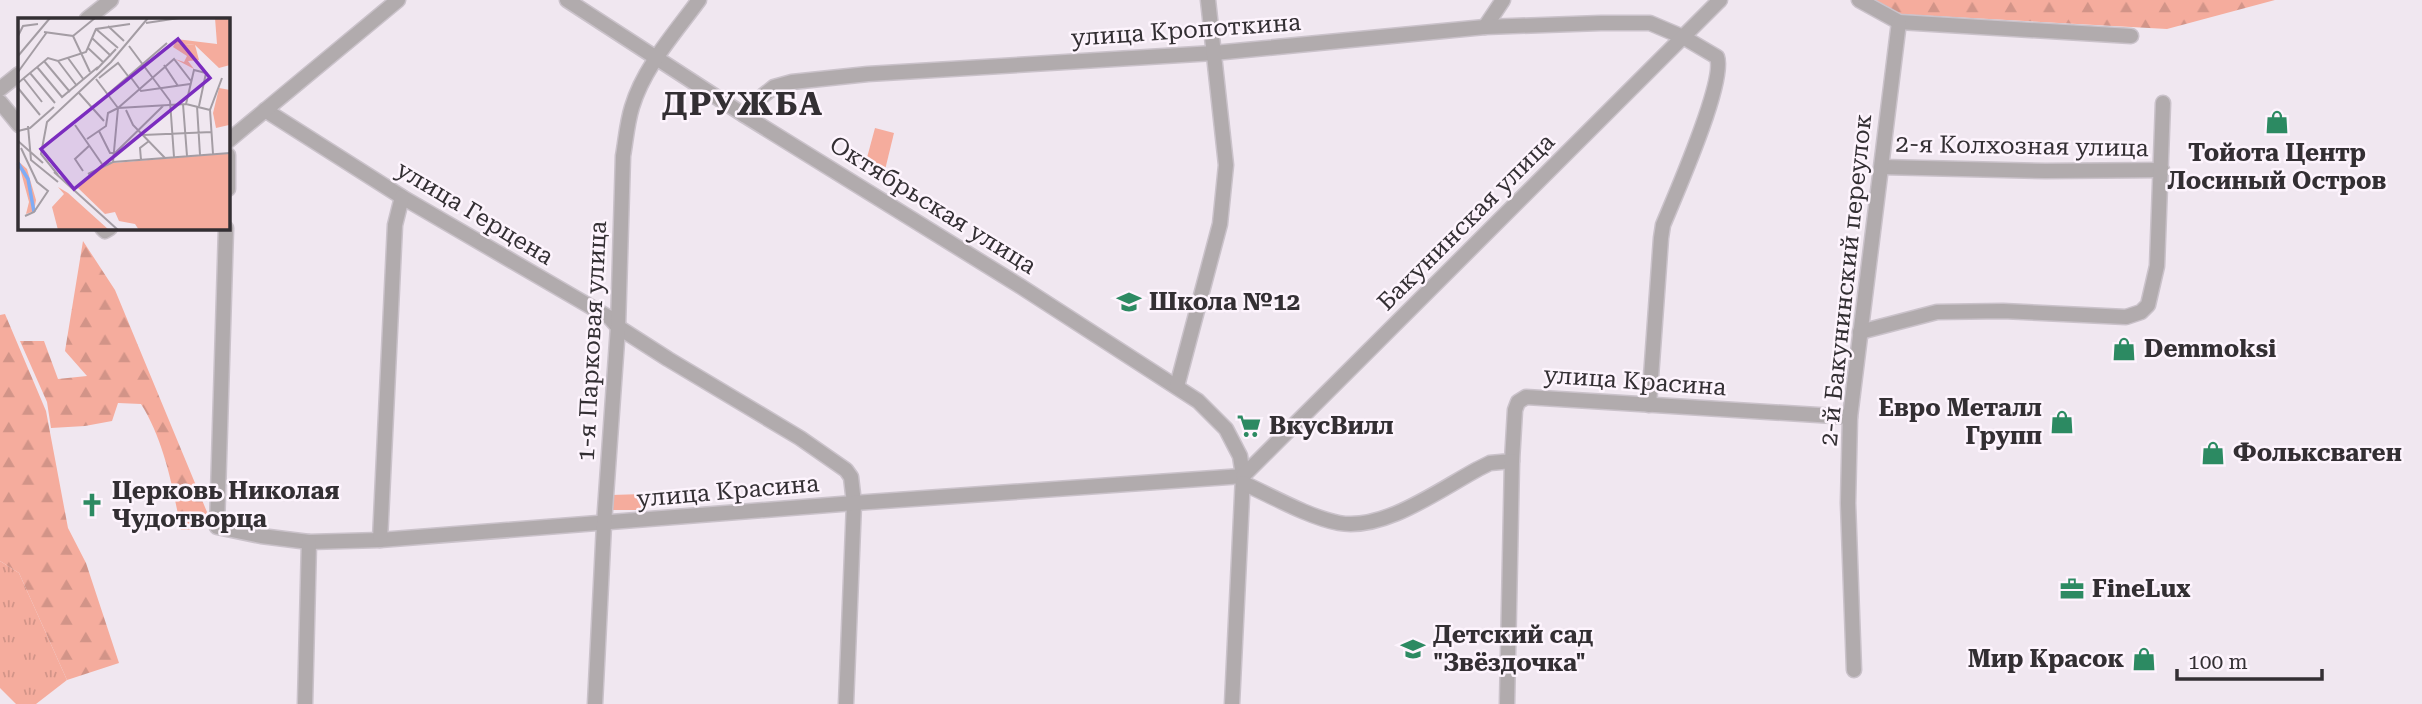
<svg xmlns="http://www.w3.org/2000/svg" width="2422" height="704" font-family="'Roboto Serif',serif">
<defs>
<pattern id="grass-tufts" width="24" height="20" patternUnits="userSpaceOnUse" patternTransform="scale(1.75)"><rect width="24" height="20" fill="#f5ac9d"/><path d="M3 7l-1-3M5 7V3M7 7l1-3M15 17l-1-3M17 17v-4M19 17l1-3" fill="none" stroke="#d29488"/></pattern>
<pattern id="forest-firs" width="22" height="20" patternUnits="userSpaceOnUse" patternTransform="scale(1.75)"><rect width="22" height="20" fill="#f5ac9d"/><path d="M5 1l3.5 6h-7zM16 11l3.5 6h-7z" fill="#d29488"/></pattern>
</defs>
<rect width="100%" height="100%" fill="#f0e7f0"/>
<path fill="url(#grass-tufts)" d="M 0,561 L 19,573 L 67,680 L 36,704 L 16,704 L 0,688 Z"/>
<g fill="url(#forest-firs)">
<path d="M 1873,0 L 2275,0 L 2167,29 L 1898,14 Z"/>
<path d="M 83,241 L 115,290 L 207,512 L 199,529 L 181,530 C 173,488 164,440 141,404 L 118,403 L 112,421 L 85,426 L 51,428 L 47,402 L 20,341 L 44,341 L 58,379 L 87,376 L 65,351 Z"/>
<path d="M 5,314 L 46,411 L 68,528 L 86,563 L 119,663 L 67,680 L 19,573 L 0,561 L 0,315 Z"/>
</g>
<g fill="#f5ac9d">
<path d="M 875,128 L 894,133 L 885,170 L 865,165 Z"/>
<path d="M 643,494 L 644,510 L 612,510 L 611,495 Z"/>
</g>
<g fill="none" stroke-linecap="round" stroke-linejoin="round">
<g stroke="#cac2ca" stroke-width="17">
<g id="minor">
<path d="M 567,0 L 744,115 L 1020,286 L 1198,401 L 1226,429 L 1240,456 L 1243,476 L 1232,704"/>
<path d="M 1859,0 L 1899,22 L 2131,36"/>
<path d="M 87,19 L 111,0"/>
<path d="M 1485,27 L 1503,0"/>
<path d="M 0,89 L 19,74"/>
<path d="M 0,102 L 19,125"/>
<path d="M 265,110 L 402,197 L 610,318 L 618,327 L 668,359 L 800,438 L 846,470 L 851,477 L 854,503 L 846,704"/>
<path d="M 744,115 L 755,102 L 774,87 L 792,82 L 868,74 L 1214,53 L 1485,27 L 1601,23 L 1650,23 L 1683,37 L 1717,57 C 1726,81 1675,196 1663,225 L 1661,238 L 1649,405"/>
<path d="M 228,141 L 398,0"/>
<path d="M 228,155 L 228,189"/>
<path d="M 1882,167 L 2045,171 L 2162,170"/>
<path d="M 102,228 L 105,231 L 110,228"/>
<path d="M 226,228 L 217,527 L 261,536 L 309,542 L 380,540 L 854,503 L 1243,476"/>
<path d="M 1860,332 L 1937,312 L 2003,311 L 2126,317 L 2141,312 L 2148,305 L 2157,266 L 2163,103"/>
<path d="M 1177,386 L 1220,224 L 1226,165 L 1208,0"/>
<path d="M 1243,476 L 1720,0"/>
<path d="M 1243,483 C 1272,496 1308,517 1339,523 C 1384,531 1439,490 1478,469 L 1490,463 L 1512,461 L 1515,410 L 1518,402 L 1526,397 L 1850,417"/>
<path d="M 380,540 L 395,225 L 402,197"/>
<path d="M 1854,670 L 1848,503 L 1850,417 L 1899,22"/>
<path d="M 305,704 L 309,542"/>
<path d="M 595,704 L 604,524 L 618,327 L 623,156 C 626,139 627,123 632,107 C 644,67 675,33 699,0"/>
<path d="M 1507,704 L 1512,461"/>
</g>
</g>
<use href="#minor" stroke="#b1abad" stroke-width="14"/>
</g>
<defs>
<g id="shop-bare" transform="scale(1.89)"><path d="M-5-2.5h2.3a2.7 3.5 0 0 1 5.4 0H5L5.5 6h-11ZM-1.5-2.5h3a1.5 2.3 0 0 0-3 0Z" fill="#2c8a62" stroke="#fdf4fd" stroke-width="2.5" paint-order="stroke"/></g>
<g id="school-bare" transform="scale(1.89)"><path d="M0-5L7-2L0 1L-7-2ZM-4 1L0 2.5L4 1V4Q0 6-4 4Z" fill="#2c8a62" stroke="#fdf4fd" stroke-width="2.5" paint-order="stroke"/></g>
<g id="supermarket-bare" transform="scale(1.89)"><path d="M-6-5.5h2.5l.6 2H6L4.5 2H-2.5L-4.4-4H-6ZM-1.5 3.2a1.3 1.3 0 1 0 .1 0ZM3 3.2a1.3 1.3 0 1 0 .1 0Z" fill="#2c8a62" stroke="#fdf4fd" stroke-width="2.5" paint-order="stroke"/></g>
<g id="church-bare" transform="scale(1.89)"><path d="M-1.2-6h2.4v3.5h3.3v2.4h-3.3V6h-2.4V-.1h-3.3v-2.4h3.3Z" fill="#2c8a62" stroke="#fdf4fd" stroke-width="2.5" paint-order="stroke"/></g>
<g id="office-bare" transform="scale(1.89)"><path d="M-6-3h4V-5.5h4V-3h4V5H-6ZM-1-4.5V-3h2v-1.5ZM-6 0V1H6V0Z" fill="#2c8a62" stroke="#fdf4fd" stroke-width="2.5" paint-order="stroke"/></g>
</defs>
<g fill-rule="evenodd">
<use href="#shop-bare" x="2277" y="122"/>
<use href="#school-bare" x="1129" y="302"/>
<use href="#shop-bare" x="2124" y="349"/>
<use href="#shop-bare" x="2062" y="422"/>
<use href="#supermarket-bare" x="1249" y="426"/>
<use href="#shop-bare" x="2213" y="453"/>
<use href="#church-bare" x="92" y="505"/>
<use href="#office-bare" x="2072" y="589"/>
<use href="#school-bare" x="1413" y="649"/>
<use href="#shop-bare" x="2144" y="659"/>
</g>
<g text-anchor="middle" stroke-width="5" stroke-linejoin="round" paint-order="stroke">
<g font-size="24" fill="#332f33" stroke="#fdf4fd">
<text transform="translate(1186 30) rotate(-4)" y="8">улица Кропоткина</text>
<text transform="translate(2022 146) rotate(1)" y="8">2-я Колхозная улица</text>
<text transform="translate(933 205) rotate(32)" y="8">Октябрьская улица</text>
<text transform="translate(475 213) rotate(31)" y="8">улица Герцена</text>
<text transform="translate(1466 222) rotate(-45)" y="8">Бакунинская улица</text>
<text transform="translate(1846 280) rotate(-84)" y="8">2-й Бакунинский переулок</text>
<text transform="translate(592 341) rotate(-87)" y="8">1-я Парковая улица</text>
<text transform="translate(1635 381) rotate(4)" y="8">улица Красина</text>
<text transform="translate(728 491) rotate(-5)" y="8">улица Красина</text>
</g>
<g font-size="24" font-weight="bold" fill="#332f33" stroke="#fdf4fd" text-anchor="start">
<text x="2277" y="161" text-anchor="middle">Тойота Центр<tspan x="2277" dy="28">Лосиный Остров</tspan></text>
<text x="1149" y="310">Школа №12</text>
<text x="2144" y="357">Demmoksi</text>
<text x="2042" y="416" text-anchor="end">Евро Металл<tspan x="2042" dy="28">Групп</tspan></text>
<text x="1269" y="434">ВкусВилл</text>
<text x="2233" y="461">Фольксваген</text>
<text x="112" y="499">Церковь Николая<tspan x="112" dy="28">Чудотворца</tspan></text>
<text x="2092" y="597">FineLux</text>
<text x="1433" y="643">Детский сад<tspan x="1433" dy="28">"Звёздочка"</tspan></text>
<text x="2124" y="667" text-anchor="end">Мир Красок</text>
</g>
<g font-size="32" font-weight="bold" letter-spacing="2" fill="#332f33" stroke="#fdf4fd">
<text x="743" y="115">ДРУЖБА</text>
</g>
</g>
<g transform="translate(18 18)">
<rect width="212" height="212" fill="#f0e7f0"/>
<path d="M 197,0 L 212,0 L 212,47 L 201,50 L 177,27 L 157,25 L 158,21 L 199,26 Z" fill="#f5ac9d"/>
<path d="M 157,25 L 177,27 L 181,42 L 170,43 L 176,51 L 157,41 L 166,44 L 169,38 L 155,29 ZM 212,135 L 212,212 L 121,212 L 117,206 L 101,203 L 97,194 L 87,196 L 60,170 L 84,146 ZM 0,143 L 9,151 L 18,182 L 16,193 L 8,196 L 11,184 ZM 40,169 L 50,175 L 91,212 L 40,212 L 34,189 L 46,176 Z" fill="#f5ac9d"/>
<path d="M 201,70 L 212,72 L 211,107 L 198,110 L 195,95 Z" fill="#f5ac9d"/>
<path fill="none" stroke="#7facf5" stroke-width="3.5" d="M 0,145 L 10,161 L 16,194"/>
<path fill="none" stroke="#a49da4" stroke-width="2" d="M 128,5 L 161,0M 90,8 L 106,23M 78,11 L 100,30M 26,14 L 55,18 L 72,54M 0,18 L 5,8 L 20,6M 55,18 L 77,0M 74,20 L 93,38M 111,28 L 152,83 L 156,139M 70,30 L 86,45M 0,38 L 32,0M 50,40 L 66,62M 26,43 L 52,74M 40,43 L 59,68M 146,47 L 160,68M 19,49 L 44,79 L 80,49M 78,52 L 98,31M 0,54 L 29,14M 12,55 L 37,85M 111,57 L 123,73 L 172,66M 81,60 L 100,45 L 110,58M 6,61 L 24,84M 78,61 L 100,90M 0,65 L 30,40 L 40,43 L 68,34 L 78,11 L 112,6M 0,70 L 22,97M 61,75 L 86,103M 90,76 L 149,25M 165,86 L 169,138M 168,86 L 176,52 L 188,55 L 181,88M 179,88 L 182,137M 100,90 L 156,41 L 173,63M 100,90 L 168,86 L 192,92M 108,92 L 115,107 L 147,140M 57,107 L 84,146M 10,108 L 13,142 L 40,164M 0,113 L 12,110 L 36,89M 81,113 L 92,135 L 97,135 L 145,88M 125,117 L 194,114M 69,121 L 88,108 L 90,95 L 100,90M 0,123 L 25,145M 3,130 L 19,164 L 30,173 L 16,194 L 7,198M 195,136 L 192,92 L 204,60M 123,142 L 122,130 L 131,123M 95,144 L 100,90M 65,153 L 57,141 L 72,127M 36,154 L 100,212M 70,156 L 95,144 L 212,135M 40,157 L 23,136 L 29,104 L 93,44 L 130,0"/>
<path fill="#7b2cbf" fill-opacity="0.15" stroke="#7b2cbf" stroke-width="3.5" d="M 160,21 L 192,60 L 56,171 L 23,131 Z"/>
<rect width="212" height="212" fill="none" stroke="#332f33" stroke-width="3.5"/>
</g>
<path d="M2177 669v10h145v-10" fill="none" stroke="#332f33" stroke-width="3.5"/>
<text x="2188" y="669" font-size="21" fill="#332f33" stroke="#fdf4fd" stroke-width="5" paint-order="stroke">100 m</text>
</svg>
